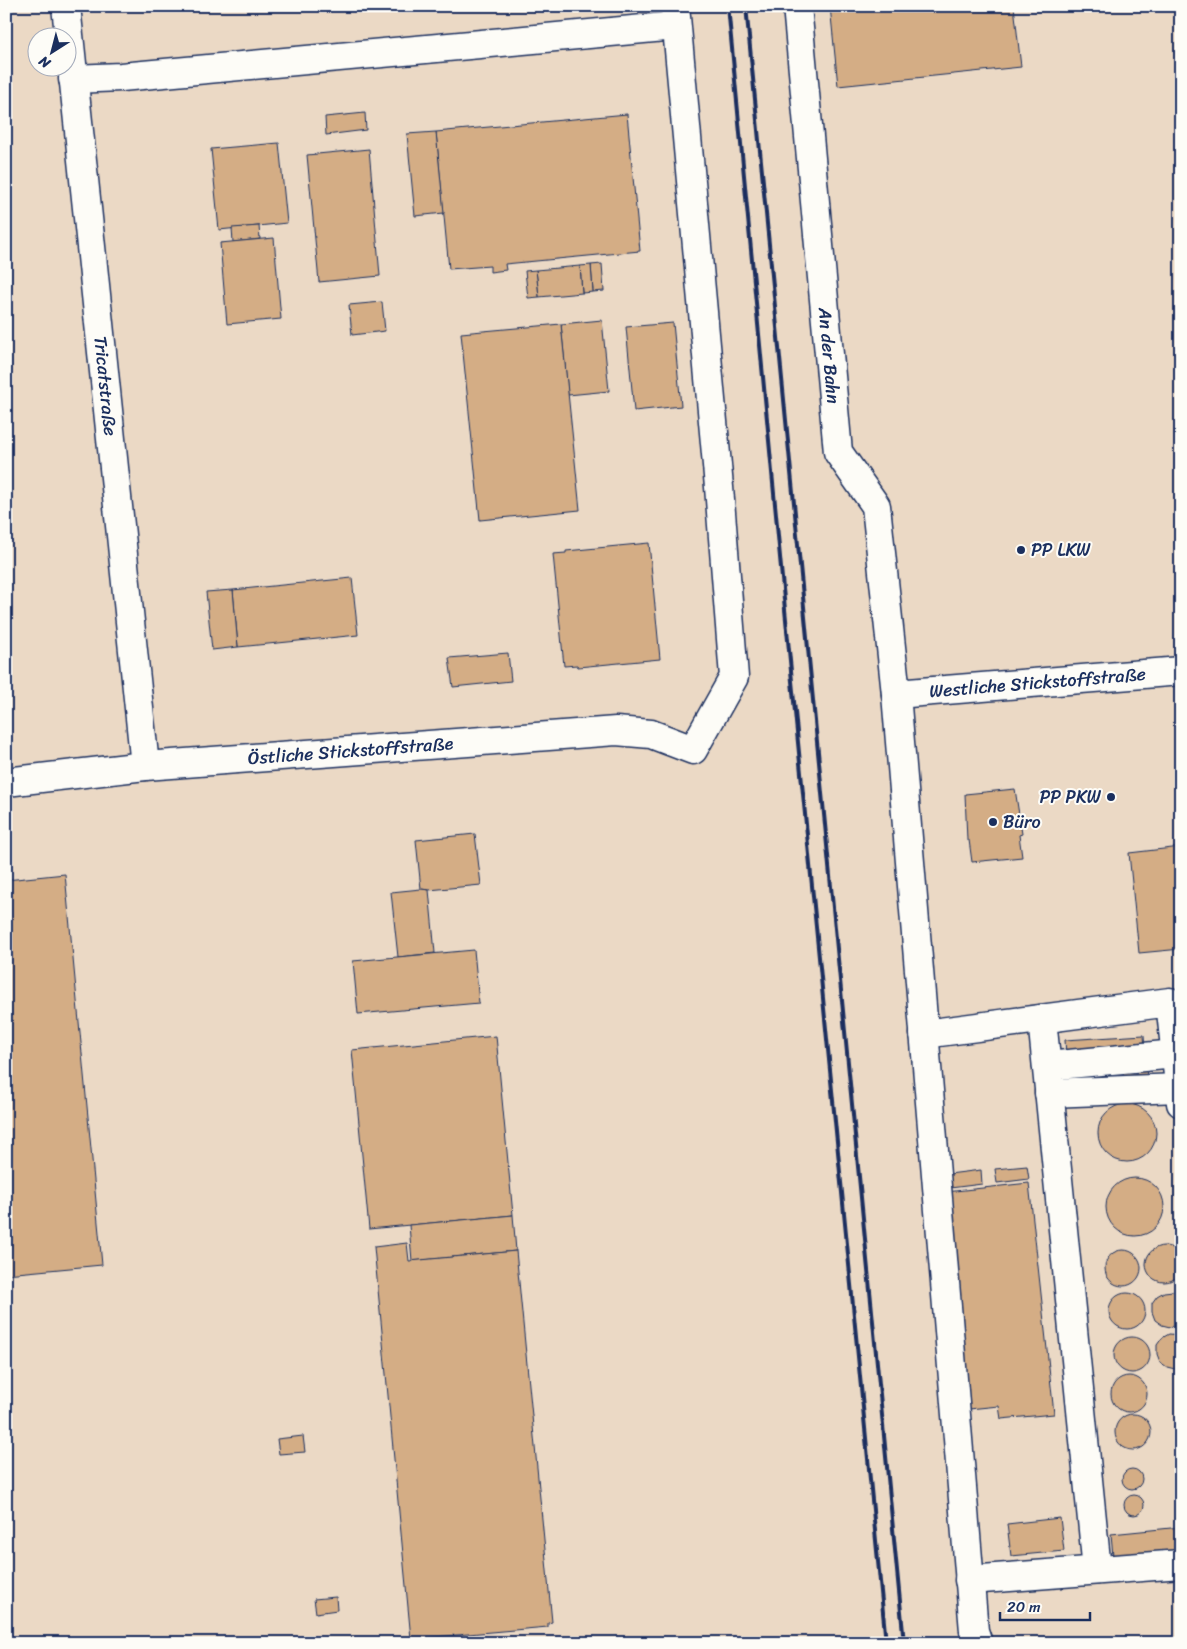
<svg xmlns="http://www.w3.org/2000/svg" width="1187" height="1649" font-family="Sriracha,sans-serif">
<rect width="100%" height="100%" fill="#f5ece0"/>
<filter id="ink" filterUnits="userSpaceOnUse"><feTurbulence type="fractalNoise" baseFrequency=".02" numOctaves="2"/><feDisplacementMap in="SourceGraphic" scale="10" xChannelSelector="R" yChannelSelector="G"/><feConvolveMatrix kernelMatrix="1 2 1 2 8 2 1 2 1" color-interpolation-filters="sRGB"/></filter>
<g filter="url(#ink)">
<path fill="#ebd9c5" fill-rule="evenodd" d="M 6,6 L 1181,6 L 1181,1643 L 6,1643 ZM 38,38 L 68,38 L 68,68 L 38,68 Z"/>
<g fill="#d4ad85" stroke="#1b2f5e">
<path d="M 830,6 L 1014,6 L 1021,67 L 838,86 Z"/>
<path d="M 365,113 L 366,130 L 326,135 L 325,117 Z"/>
<path d="M 627,114 L 640,251 L 505,264 L 506,270 L 490,272 L 490,266 L 449,269 L 436,132 Z"/>
<path d="M 436,132 L 444,213 L 415,216 L 407,134 Z"/>
<path d="M 279,143 L 287,223 L 219,230 L 211,149 Z"/>
<path d="M 369,149 L 380,276 L 319,282 L 307,155 Z"/>
<path d="M 259,226 L 260,239 L 233,242 L 232,228 Z"/>
<path d="M 274,238 L 281,319 L 227,324 L 220,243 Z"/>
<path d="M 602,264 L 604,291 L 593,292 L 591,265 Z"/>
<path d="M 591,265 L 593,292 L 582,293 L 580,266 Z"/>
<path d="M 580,266 L 582,293 L 539,297 L 536,270 Z"/>
<path d="M 536,270 L 539,297 L 528,298 L 525,271 Z"/>
<path d="M 382,302 L 385,331 L 352,335 L 349,305 Z"/>
<path d="M 602,320 L 609,391 L 568,395 L 561,324 Z"/>
<path d="M 673,323 L 681,406 L 634,411 L 626,327 Z"/>
<path d="M 561,324 L 580,510 L 480,520 L 461,333 Z"/>
<path d="M 649,543 L 660,659 L 578,667 L 577,665 L 564,666 L 553,554 L 566,553 L 566,551 Z"/>
<path d="M 352,578 L 358,635 L 238,647 L 233,590 Z"/>
<path d="M 233,590 L 238,647 L 212,650 L 206,592 Z"/>
<path d="M 508,653 L 511,681 L 453,687 L 449,658 Z"/>
<path d="M 1015,789 L 1022,834 L 1019,835 L 1022,857 L 972,862 L 969,840 L 967,840 L 965,794 Z"/>
<path d="M 475,834 L 481,885 L 429,890 L 421,889 L 416,840 Z"/>
<path d="M 1181,847 L 1181,949 L 1139,953 L 1129,853 Z"/>
<path d="M 65,874 L 102,1265 L 6,1274 L 6,880 Z"/>
<path d="M 421,889 L 429,890 L 435,953 L 398,957 L 391,892 Z"/>
<path d="M 474,950 L 479,1003 L 358,1014 L 353,961 Z"/>
<path d="M 1144,1035 L 1148,1093 L 1069,1098 L 1065,1040 Z"/>
<path d="M 496,1036 L 513,1215 L 369,1229 L 352,1050 Z"/>
<circle cx="1127" cy="1133" r="29"/>
<path d="M 1027,1166 L 1029,1179 L 997,1183 L 995,1169 Z"/>
<path d="M 981,1170 L 982,1184 L 950,1188 L 949,1174 Z"/>
<circle cx="1135" cy="1207" r="29"/>
<path d="M 1029,1183 L 1054,1414 L 1001,1419 L 999,1406 L 969,1409 L 946,1192 Z"/>
<path d="M 513,1215 L 516,1251 L 412,1261 L 409,1225 Z"/>
<path d="M 407,1243 L 409,1261 L 516,1251 L 552,1622 L 548,1623 L 548,1627 L 411,1639 L 374,1247 Z"/>
<circle cx="1164" cy="1264" r="18"/>
<circle cx="1123" cy="1268" r="18"/>
<path d="M 1173,1291 L 1181,1295 L 1181,1322 L 1170,1327 L 1162,1325 L 1155,1320 L 1152,1312 L 1152,1303 L 1157,1296 L 1164,1292 Z"/>
<circle cx="1127" cy="1311" r="18"/>
<path d="M 1169,1334 L 1181,1335 L 1181,1368 L 1175,1369 L 1167,1367 L 1160,1362 L 1157,1354 L 1157,1345 L 1162,1338 Z"/>
<circle cx="1132" cy="1355" r="18"/>
<circle cx="1129" cy="1394" r="18"/>
<circle cx="1133" cy="1432" r="18"/>
<path d="M 303,1436 L 305,1452 L 279,1454 L 277,1439 Z"/>
<circle cx="1132" cy="1479" r="10"/>
<circle cx="1134" cy="1505" r="10"/>
<path d="M 1060,1518 L 1064,1551 L 1011,1556 L 1007,1524 Z"/>
<path d="M 1181,1527 L 1181,1560 L 1114,1567 L 1111,1534 Z"/>
<path d="M 336,1597 L 337,1610 L 316,1613 L 314,1599 Z"/>
</g>
<g fill="none" stroke-linecap="round" stroke-linejoin="round">
<g stroke="#1b2f5e" stroke-width="31">
<g id="minor">
<path id="s1" d="M 66,6 L 145,766"/>
<path id="s2" d="M 797,6 L 838,452 L 876,506 L 896,694 L 974,1631 L 978,1643"/>
<path d="M 73,79 L 121,77 L 676,26"/>
<path id="s3" d="M 896,694 L 1181,671"/>
<path id="s4" d="M 6,782 L 145,766 L 616,731 L 651,734 L 693,750 L 734,677 L 719,487 L 675,6"/>
<path d="M 1042,1019 L 1097,1570"/>
<path d="M 924,1034 L 1170,1002 L 1181,1103"/>
<path d="M 1047,1066 L 1176,1054"/>
<path d="M 1049,1093 L 1179,1088"/>
<path d="M 969,1580 L 1181,1564"/>
</g>
</g>
<use href="#minor" stroke="#fdfcf7" stroke-width="28"/>
<g stroke="#1b2f5e" stroke-width="4">
<path d="M 728,6 L 783,589 L 886,1643"/>
<path d="M 746,6 L 904,1643"/>
</g>
</g>
</g>
<g fill="#1b2f5e" stroke="#fdfcf7" stroke-width="2">
<circle cx="1021" cy="550" r="5"/>
<circle cx="1111" cy="797" r="5"/>
<circle cx="993" cy="822" r="5"/>
</g>
<g text-anchor="middle" stroke-width="4" stroke-linejoin="round" paint-order="stroke">
<g font-size="18" fill="#1b2f5e" stroke="#fdfcf7">
<text dy="6" stroke="none"><textPath href="#s2" startOffset="351">An der Bahn</textPath></text>
<text dy="6" stroke="none"><textPath href="#s1" startOffset="382">Tricatstraße</textPath></text>
<text dy="6" stroke="none"><textPath href="#s3" startOffset="142">Westliche Stickstoffstraße</textPath></text>
<text dy="6" stroke="none"><textPath href="#s4" startOffset="346">Östliche Stickstoffstraße</textPath></text>
</g>
<g font-size="18" fill="#1b2f5e" stroke="#fdfcf7" text-anchor="start">
<text x="1031" y="556">PP LKW</text>
<text x="1101" y="803" text-anchor="end">PP PKW</text>
<text x="1003" y="828">Büro</text>
</g>
</g>
<rect width="1187" height="1649" fill="none" stroke="#fdfcf7" stroke-width="25"/>
<rect x="12" y="12" width="1162" height="1624" fill="none" stroke="#1b2f5e" stroke-width="2" filter="url(#ink)"/>
<g transform="translate(52 52) rotate(216)"><circle r="24" fill="#fdfcf7" stroke="#a3aaba"/>
<path d="M0-4L9 19L0 12L-9 19Z" fill="#1b2f5e"/>
<text y="-8" font-size="14" font-weight="bold" text-anchor="middle" fill="#1b2f5e">N</text>
</g>
<path d="M1000 1612v8h90v-8" fill="none" stroke="#1b2f5e" stroke-width="2.5"/>
<text x="1007" y="1612" font-size="15" fill="#1b2f5e" stroke="#fdfcf7" stroke-width="4" paint-order="stroke">20 m</text>
</svg>
